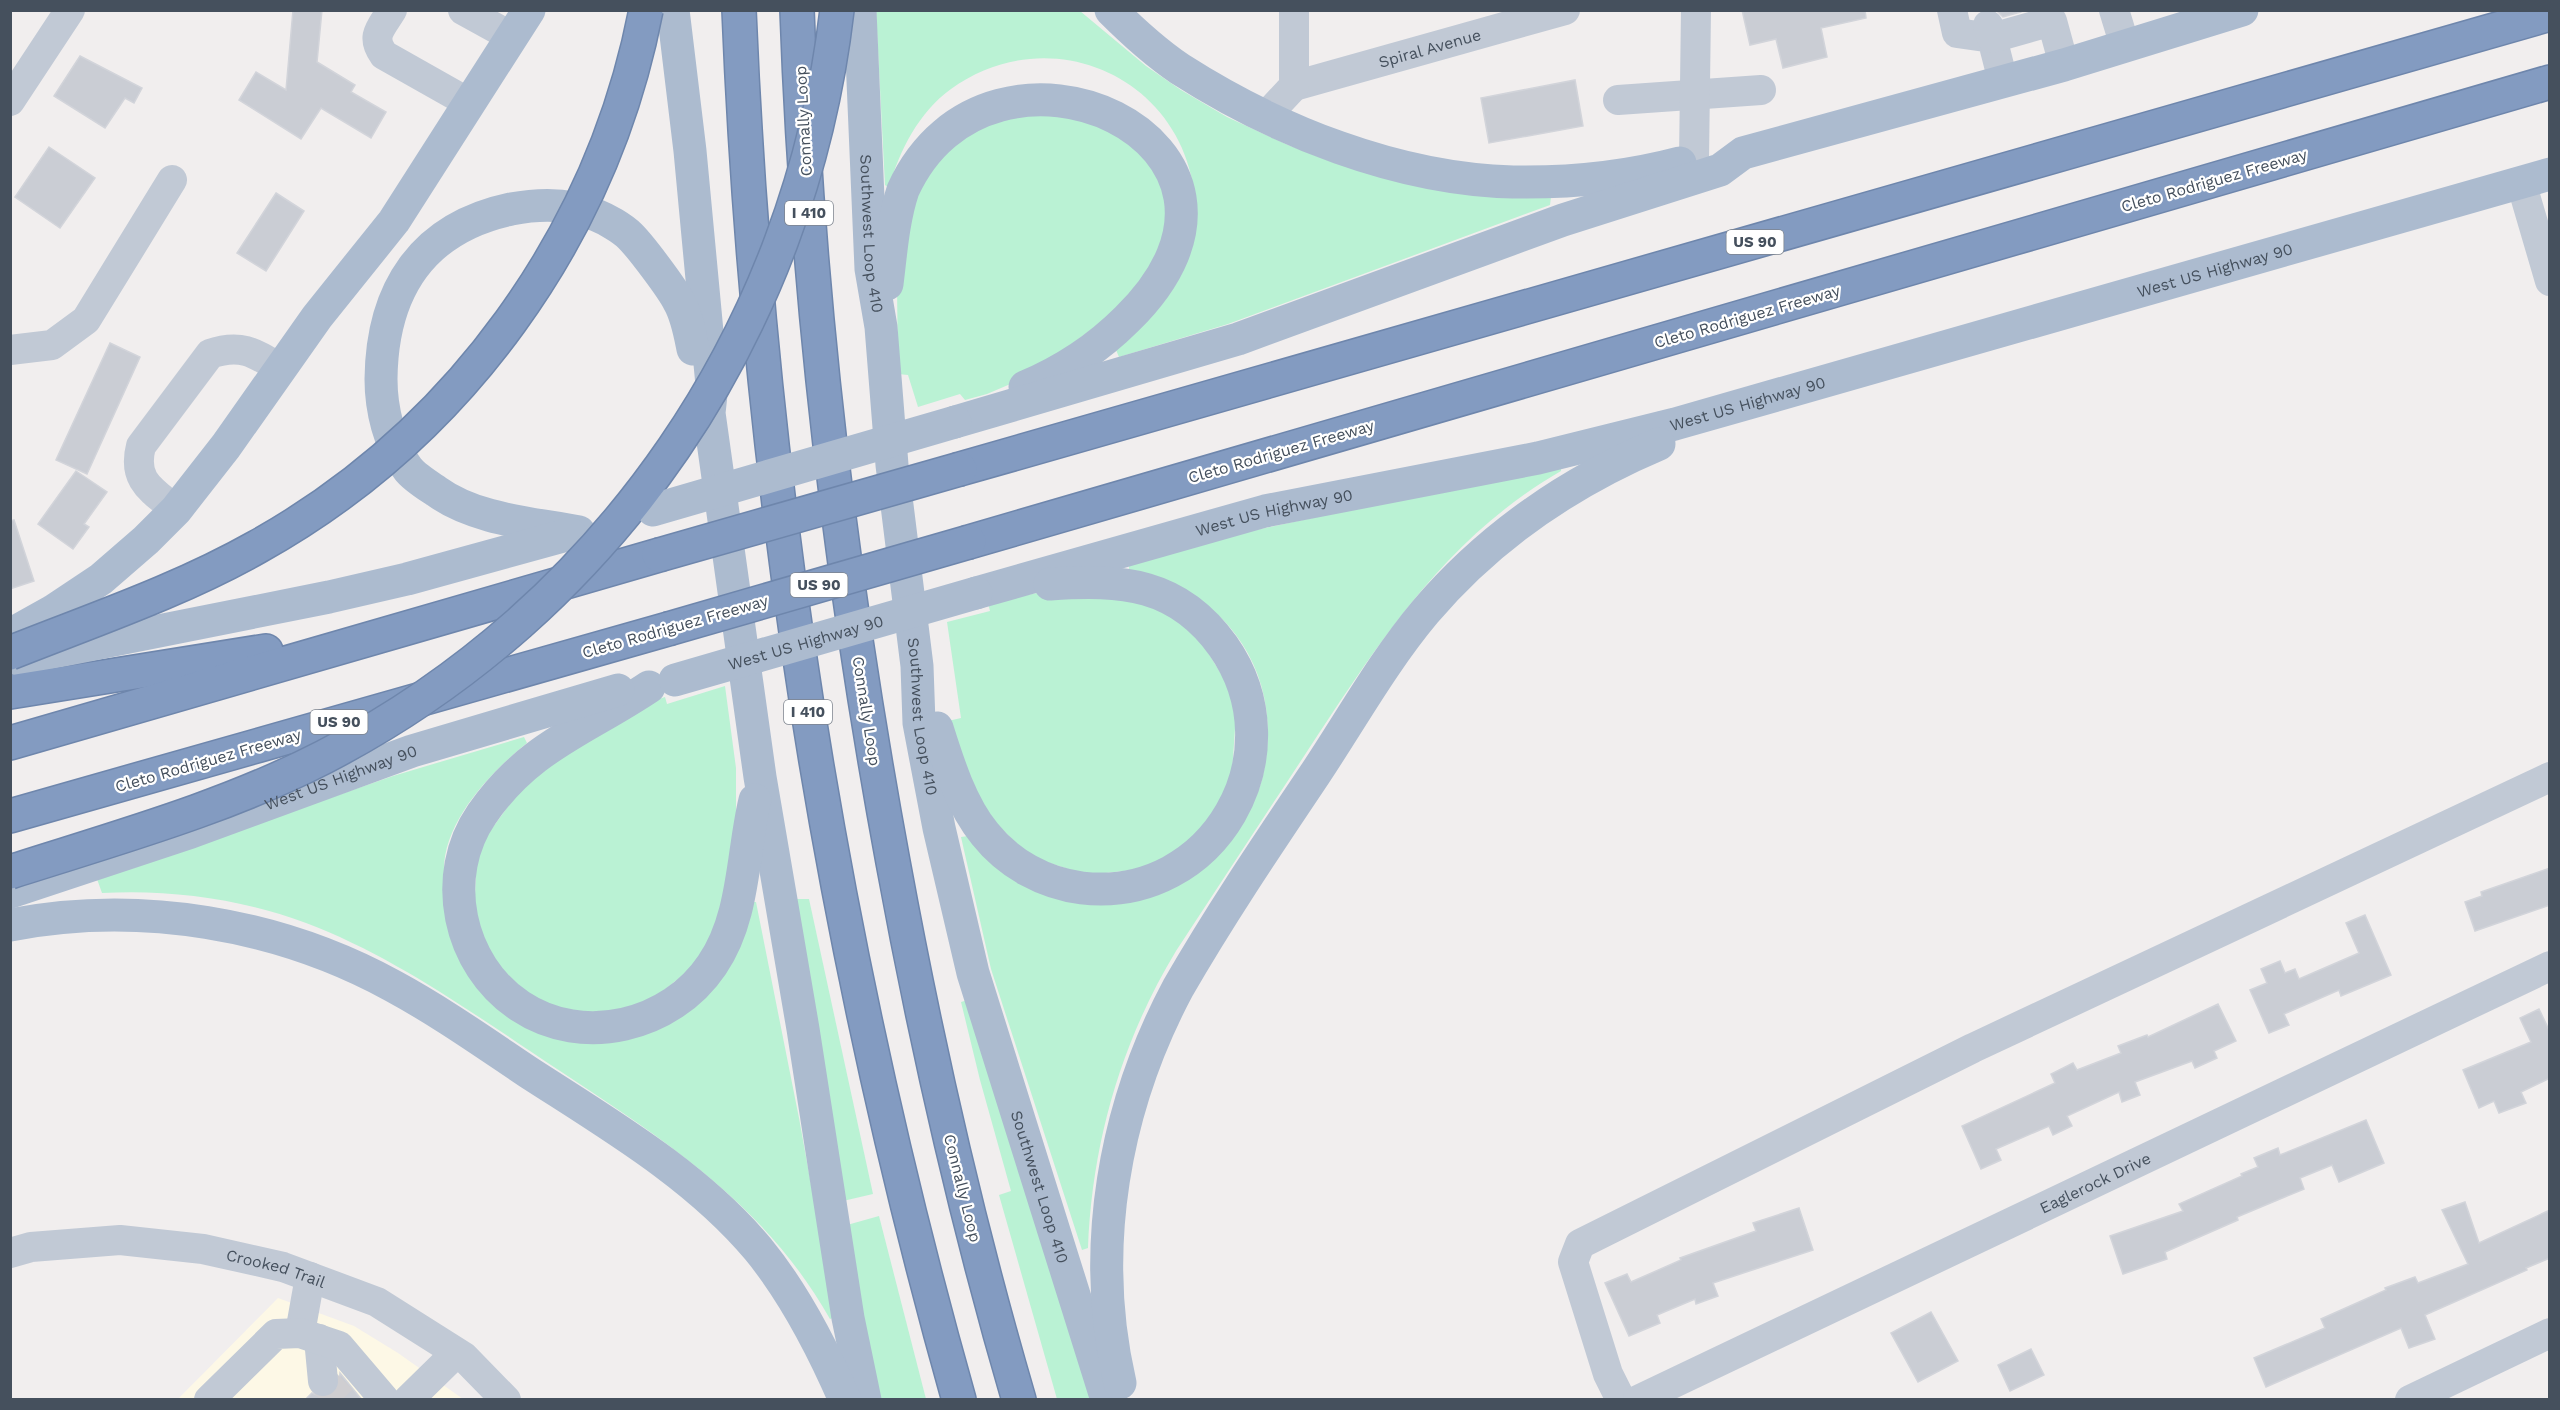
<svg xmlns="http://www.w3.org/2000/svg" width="2560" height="1410" font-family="'Work Sans',sans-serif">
<rect width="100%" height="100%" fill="#f1eeee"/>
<path fill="#fdf8e6" d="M 278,1298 L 354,1326 L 398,1353 L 463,1399 L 177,1400 Z"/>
<g fill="#baf2d4">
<path d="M 876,11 L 1080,11 L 1146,66 L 1181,90 L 1227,117 L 1288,145 L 1335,163 L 1551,197 L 1550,205 L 1228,324 L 1119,357 L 1116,350 C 1137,331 1159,311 1174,287 C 1192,259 1199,223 1194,190 C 1177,73 1046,20 951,89 C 919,112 899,151 889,188 L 885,185 Z"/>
<path d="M 1028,84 L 1073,87 L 1107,100 L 1162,165 L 1167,235 L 1131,300 L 1027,377 L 987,394 L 965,400 L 960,394 L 918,407 L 908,375 L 898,374 L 897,285 L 918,179 L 1004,90 Z"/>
<path d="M 1561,465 L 1561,471 C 1445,538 1380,641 1308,750 C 1264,817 1220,884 1176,951 C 1121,1042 1092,1143 1088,1248 L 1082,1250 L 991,969 L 961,837 L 968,836 L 1085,902 C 1129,877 1173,852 1216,828 C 1226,822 1245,815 1251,806 C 1261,790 1265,769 1267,750 C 1274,677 1237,614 1172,584 C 1157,578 1145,571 1129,570 L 1129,562 L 1209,540 Z"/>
<path d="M 1037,593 L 1138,598 L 1193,628 L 1237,700 L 1231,787 L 1190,843 L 1142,869 L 1087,875 L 1031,857 L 985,813 L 948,721 L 961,718 L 947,622 L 990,611 L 988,603 Z"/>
<path d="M 725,686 L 736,768 L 736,818 L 729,883 L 711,938 L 695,965 L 652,1000 L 605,1013 L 573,1011 L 554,1007 L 529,995 L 496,963 L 474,918 L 477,849 L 534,771 L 647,703 L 665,697 L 667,704 Z"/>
<path d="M 524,737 L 527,743 C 491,772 442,822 444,873 C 446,900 456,933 462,960 L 621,1038 L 753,902 L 756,902 L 799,1118 L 835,1317 L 830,1319 C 760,1195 648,1130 533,1053 C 461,1005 388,954 306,923 C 243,899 169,889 102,893 L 97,879 L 393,776 Z"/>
<path d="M 794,899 L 809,899 L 873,1194 L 843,1201 Z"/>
<path d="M 971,999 L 1099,1399 L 1057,1399 L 999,1195 L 1011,1191 L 980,1080 L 961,1002 Z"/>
<path d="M 879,1216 L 926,1399 L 879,1399 L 847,1225 Z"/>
</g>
<g fill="#cacdd4" stroke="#d2d4da" stroke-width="1.5">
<path d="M 293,10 L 322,10 L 317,62 L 355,85 L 351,92 L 386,112 L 371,138 L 321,108 L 301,139 L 239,100 L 256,72 L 286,90 Z"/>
<path d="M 1742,10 L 1865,10 L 1866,18 L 1821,28 L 1827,57 L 1783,68 L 1776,39 L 1750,45 Z"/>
<path d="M 1996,10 L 2021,10 L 2021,12 L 2003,17 Z"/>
<path d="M 80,56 L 142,88 L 134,103 L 125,98 L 105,128 L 54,96 Z"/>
<path d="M 1575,80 L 1583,126 L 1489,143 L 1481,98 Z"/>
<path d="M 49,147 L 95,178 L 60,228 L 15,197 Z"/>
<path d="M 276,193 L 304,211 L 266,271 L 237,253 Z"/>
<path d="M 110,343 L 140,357 L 87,474 L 56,460 Z"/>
<path d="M 76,471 L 107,492 L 84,524 L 89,527 L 73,549 L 38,524 Z"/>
<path d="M 14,520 L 34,581 L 10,589 L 10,521 Z"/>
<path d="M 2550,868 L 2550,905 L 2475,931 L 2465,902 L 2482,896 L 2481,892 Z"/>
<path d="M 2365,915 L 2391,975 L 2341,996 L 2339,990 L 2284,1014 L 2289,1025 L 2269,1033 L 2250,990 L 2267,983 L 2261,969 L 2280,961 L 2285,973 L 2295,969 L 2299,979 L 2359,953 L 2346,923 Z"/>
<path d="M 2218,1004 L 2236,1041 L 2214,1051 L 2217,1058 L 2195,1068 L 2192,1061 L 2135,1082 L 2140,1095 L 2122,1102 L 2119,1092 L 2067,1116 L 2072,1126 L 2053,1135 L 2049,1126 L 1996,1149 L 2001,1160 L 1981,1169 L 1962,1126 L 2055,1083 L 2051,1074 L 2073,1063 L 2077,1070 L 2121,1053 L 2118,1046 L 2147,1035 L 2148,1037 Z"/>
<path d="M 2539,1009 L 2550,1032 L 2550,1081 L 2548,1079 L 2521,1092 L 2526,1103 L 2499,1113 L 2494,1101 L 2479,1108 L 2463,1070 L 2531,1042 L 2520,1018 Z"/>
<path d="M 2366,1120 L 2384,1163 L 2339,1182 L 2332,1165 L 2300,1178 L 2304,1189 L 2237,1217 L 2238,1220 L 2165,1252 L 2167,1259 L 2123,1274 L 2110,1236 L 2183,1211 L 2179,1204 L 2242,1176 L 2241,1174 L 2258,1167 L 2254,1158 L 2278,1148 L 2280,1155 Z"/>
<path d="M 2465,1202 L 2479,1243 L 2550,1210 L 2550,1258 L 2526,1268 L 2527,1270 L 2425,1315 L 2435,1339 L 2409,1348 L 2401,1328 L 2266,1387 L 2254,1358 L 2325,1328 L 2321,1319 L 2386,1290 L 2385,1288 L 2415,1277 L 2418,1283 L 2468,1264 L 2442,1210 Z"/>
<path d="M 1799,1208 L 1813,1250 L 1713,1283 L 1718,1296 L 1696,1304 L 1695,1299 L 1657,1315 L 1660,1323 L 1629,1336 L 1605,1283 L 1627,1274 L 1631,1282 L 1681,1260 L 1680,1258 L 1756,1231 L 1753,1223 Z"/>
<path d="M 1931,1312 L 1958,1361 L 1918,1382 L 1891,1333 Z"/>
<path d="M 2031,1349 L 2044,1375 L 2010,1391 L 1998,1365 Z"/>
<path d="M 340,1373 L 362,1400 L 305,1400 L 312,1393 L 324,1398 L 333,1395 L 339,1388 Z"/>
</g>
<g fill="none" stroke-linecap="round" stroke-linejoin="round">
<path stroke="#cfced1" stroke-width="30" stroke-dasharray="30 15" stroke-linecap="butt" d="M 323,1381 L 342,1400"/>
<g stroke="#6e86ac" stroke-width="36">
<g id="highway">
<path d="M 739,10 C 758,480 831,947 959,1400"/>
<path d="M 797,10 C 807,296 841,581 893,862 C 926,1042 967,1223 1019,1400"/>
<path d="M 960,469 L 2550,14"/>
<path d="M 969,542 L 2550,82"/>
<path d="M 10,692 L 266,651"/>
<path d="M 10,743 L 659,555"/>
<path d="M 10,816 L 668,629"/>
</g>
</g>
<g stroke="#c1c9d5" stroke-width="30">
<path d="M 392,10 C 381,28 370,36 384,55 L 469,103"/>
<path d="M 463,10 L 512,37"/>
<path d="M 1952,10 L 1957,33 L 1992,38 L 2003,81"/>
<path d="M 2114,10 L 2125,46"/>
<path d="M 1988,25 L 1992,38 L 2052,21 L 2064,65"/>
<path id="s1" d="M 1294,86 L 1565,10"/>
<path d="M 1618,100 L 1761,90"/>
<path d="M 10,101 L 70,10"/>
<path d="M 1266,116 L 1294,86 L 1294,10"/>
<path d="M 1694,160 L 1696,10"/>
<path d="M 2521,182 L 2550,281"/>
<path d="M 10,350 L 52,345 L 86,320 L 172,180"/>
<path d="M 176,510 C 152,490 132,481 141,446 L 210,354 C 241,343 255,353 281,369"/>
<path id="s2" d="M 10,1253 L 31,1247 L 120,1240 L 203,1249 L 283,1267 L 377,1302 L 464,1357 L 506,1400"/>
<path d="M 300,1333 L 310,1277"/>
<path d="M 319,1339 L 323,1381"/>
<path d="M 209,1400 L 276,1334 L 300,1333 L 339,1346 L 385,1400"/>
<path d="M 408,1400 L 456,1353"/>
<path d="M 1621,1400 L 1608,1374 L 1573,1262 L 1580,1244 L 1973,1048 L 2550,777"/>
<path id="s3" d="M 1638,1400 L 2550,966"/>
<path d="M 2410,1400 L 2550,1333"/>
</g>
<g stroke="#acbbcf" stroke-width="33">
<path d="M 673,10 L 690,151 L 712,385 L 709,413 L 760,777 L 803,1029 L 848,1318 L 865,1400"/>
<path id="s4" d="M 860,10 L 871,269 L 881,327 L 892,465 L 917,666 L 919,723 L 939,828 L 973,973 L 1107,1400"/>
<path d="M 1111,10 C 1132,31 1155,52 1180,69 C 1277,131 1397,179 1513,182 C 1568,183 1627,177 1680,163"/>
<path d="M 887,284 C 891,252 893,220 903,190 C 989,0 1307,143 1127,319 C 1098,348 1063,371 1025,387"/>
<path d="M 955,422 L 1238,339 L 1563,220 L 1720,170 L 1743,153 L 2064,65 L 2242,10"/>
<path d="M 579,532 C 532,523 476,520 436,491 C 427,485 414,477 408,469 C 389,445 381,408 381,379 C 382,290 422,228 511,209 C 538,204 570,203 596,215 C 606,219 622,228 630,236 C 641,247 672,288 679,302 C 687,316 690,334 693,349"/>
<path id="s5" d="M 976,593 L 1265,511 L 1538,458 L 1675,424 L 2550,174"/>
<path d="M 10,635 L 53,611 L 101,579 L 146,540 L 176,510 L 226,446 L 317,317 L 394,221 L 529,10"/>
<path d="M 18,659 L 329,597 L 407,579 L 570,534"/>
<path d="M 649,687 C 585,730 529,746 482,814 C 439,876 458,965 520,1006 C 583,1048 671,1026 712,965 C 745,917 742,854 755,800"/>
<path d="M 937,728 C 948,763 961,805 985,834 C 1009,864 1044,883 1082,888 C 1214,903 1299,754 1223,646 C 1178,583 1122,579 1050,584"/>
<path id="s6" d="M 10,892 L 191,832 L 412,751 L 618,690"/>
<path d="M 10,925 C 139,900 278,923 393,986 C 441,1012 486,1044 531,1074 C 610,1125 697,1176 758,1249 C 795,1294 822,1347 845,1400"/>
<path d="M 1120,1383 C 1089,1249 1114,1108 1178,988 C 1220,915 1268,844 1315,774 C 1351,720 1383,662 1425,612 C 1488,538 1569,482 1659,444"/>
</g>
<use href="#highway" stroke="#839bc1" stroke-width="33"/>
<g stroke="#6e86ac" stroke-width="36" stroke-linecap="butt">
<g id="highway-bridge">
<path d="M 659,555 L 960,469"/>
<path d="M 668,629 L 969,542"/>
<path d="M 10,653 C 93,620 179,591 257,547 C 458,435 602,237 646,10"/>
<path d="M 10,872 C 116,838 225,808 324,757 C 610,609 800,330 837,10"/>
</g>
</g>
<g stroke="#acbbcf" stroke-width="33">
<path d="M 653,510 L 955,422"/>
<path id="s7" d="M 675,680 L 976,593"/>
</g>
<use href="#highway-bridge" stroke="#839bc1" stroke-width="33"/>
</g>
<g text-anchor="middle" stroke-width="4.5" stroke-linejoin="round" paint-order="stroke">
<g fill="#fff" stroke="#7d848e" stroke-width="1.5">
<rect x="785" y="201" width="48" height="24" rx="4.5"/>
<rect x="1726.5" y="230" width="57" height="24" rx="4.5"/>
<rect x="790.5" y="573" width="57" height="24" rx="4.5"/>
<rect x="784" y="700" width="48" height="24" rx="4.5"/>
<rect x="310.5" y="710" width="57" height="24" rx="4.5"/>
</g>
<g font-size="15" font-weight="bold" fill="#45505d">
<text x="809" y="218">I 410</text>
<text x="1755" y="247">US 90</text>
<text x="819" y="590">US 90</text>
<text x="808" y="717">I 410</text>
<text x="339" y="727">US 90</text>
</g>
<g font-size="16" fill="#45505d" stroke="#fff">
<text dy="6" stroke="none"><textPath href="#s1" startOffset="141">Spiral Avenue</textPath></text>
<text transform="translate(803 121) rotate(-93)" y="6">Connally Loop</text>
<text transform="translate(2214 180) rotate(-16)" y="6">Cleto Rodriguez Freeway</text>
<text dy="6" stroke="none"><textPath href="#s4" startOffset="224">Southwest Loop 410</textPath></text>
<text dy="6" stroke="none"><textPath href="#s5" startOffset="1281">West US Highway 90</textPath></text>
<text transform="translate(1747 316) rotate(-16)" y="6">Cleto Rodriguez Freeway</text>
<text dy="6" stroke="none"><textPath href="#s5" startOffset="795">West US Highway 90</textPath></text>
<text transform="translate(1281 451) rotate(-16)" y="6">Cleto Rodriguez Freeway</text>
<text dy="6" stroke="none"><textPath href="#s5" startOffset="309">West US Highway 90</textPath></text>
<text transform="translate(675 626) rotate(-16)" y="6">Cleto Rodriguez Freeway</text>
<text dy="6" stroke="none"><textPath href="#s7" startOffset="136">West US Highway 90</textPath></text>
<text transform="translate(867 711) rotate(81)" y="6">Connally Loop</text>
<text dy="6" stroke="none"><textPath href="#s4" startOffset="710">Southwest Loop 410</textPath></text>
<text transform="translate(208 760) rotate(-16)" y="6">Cleto Rodriguez Freeway</text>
<text dy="6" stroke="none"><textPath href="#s6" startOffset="350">West US Highway 90</textPath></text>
<text dy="6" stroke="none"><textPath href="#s3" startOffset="506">Eaglerock Drive</textPath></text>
<text dy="6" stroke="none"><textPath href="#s4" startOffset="1196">Southwest Loop 410</textPath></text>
<text transform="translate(963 1188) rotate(76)" y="6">Connally Loop</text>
<text dy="6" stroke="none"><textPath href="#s2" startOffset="270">Crooked Trail</textPath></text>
</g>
</g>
<rect width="2560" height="1410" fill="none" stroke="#45505d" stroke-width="24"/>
</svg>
